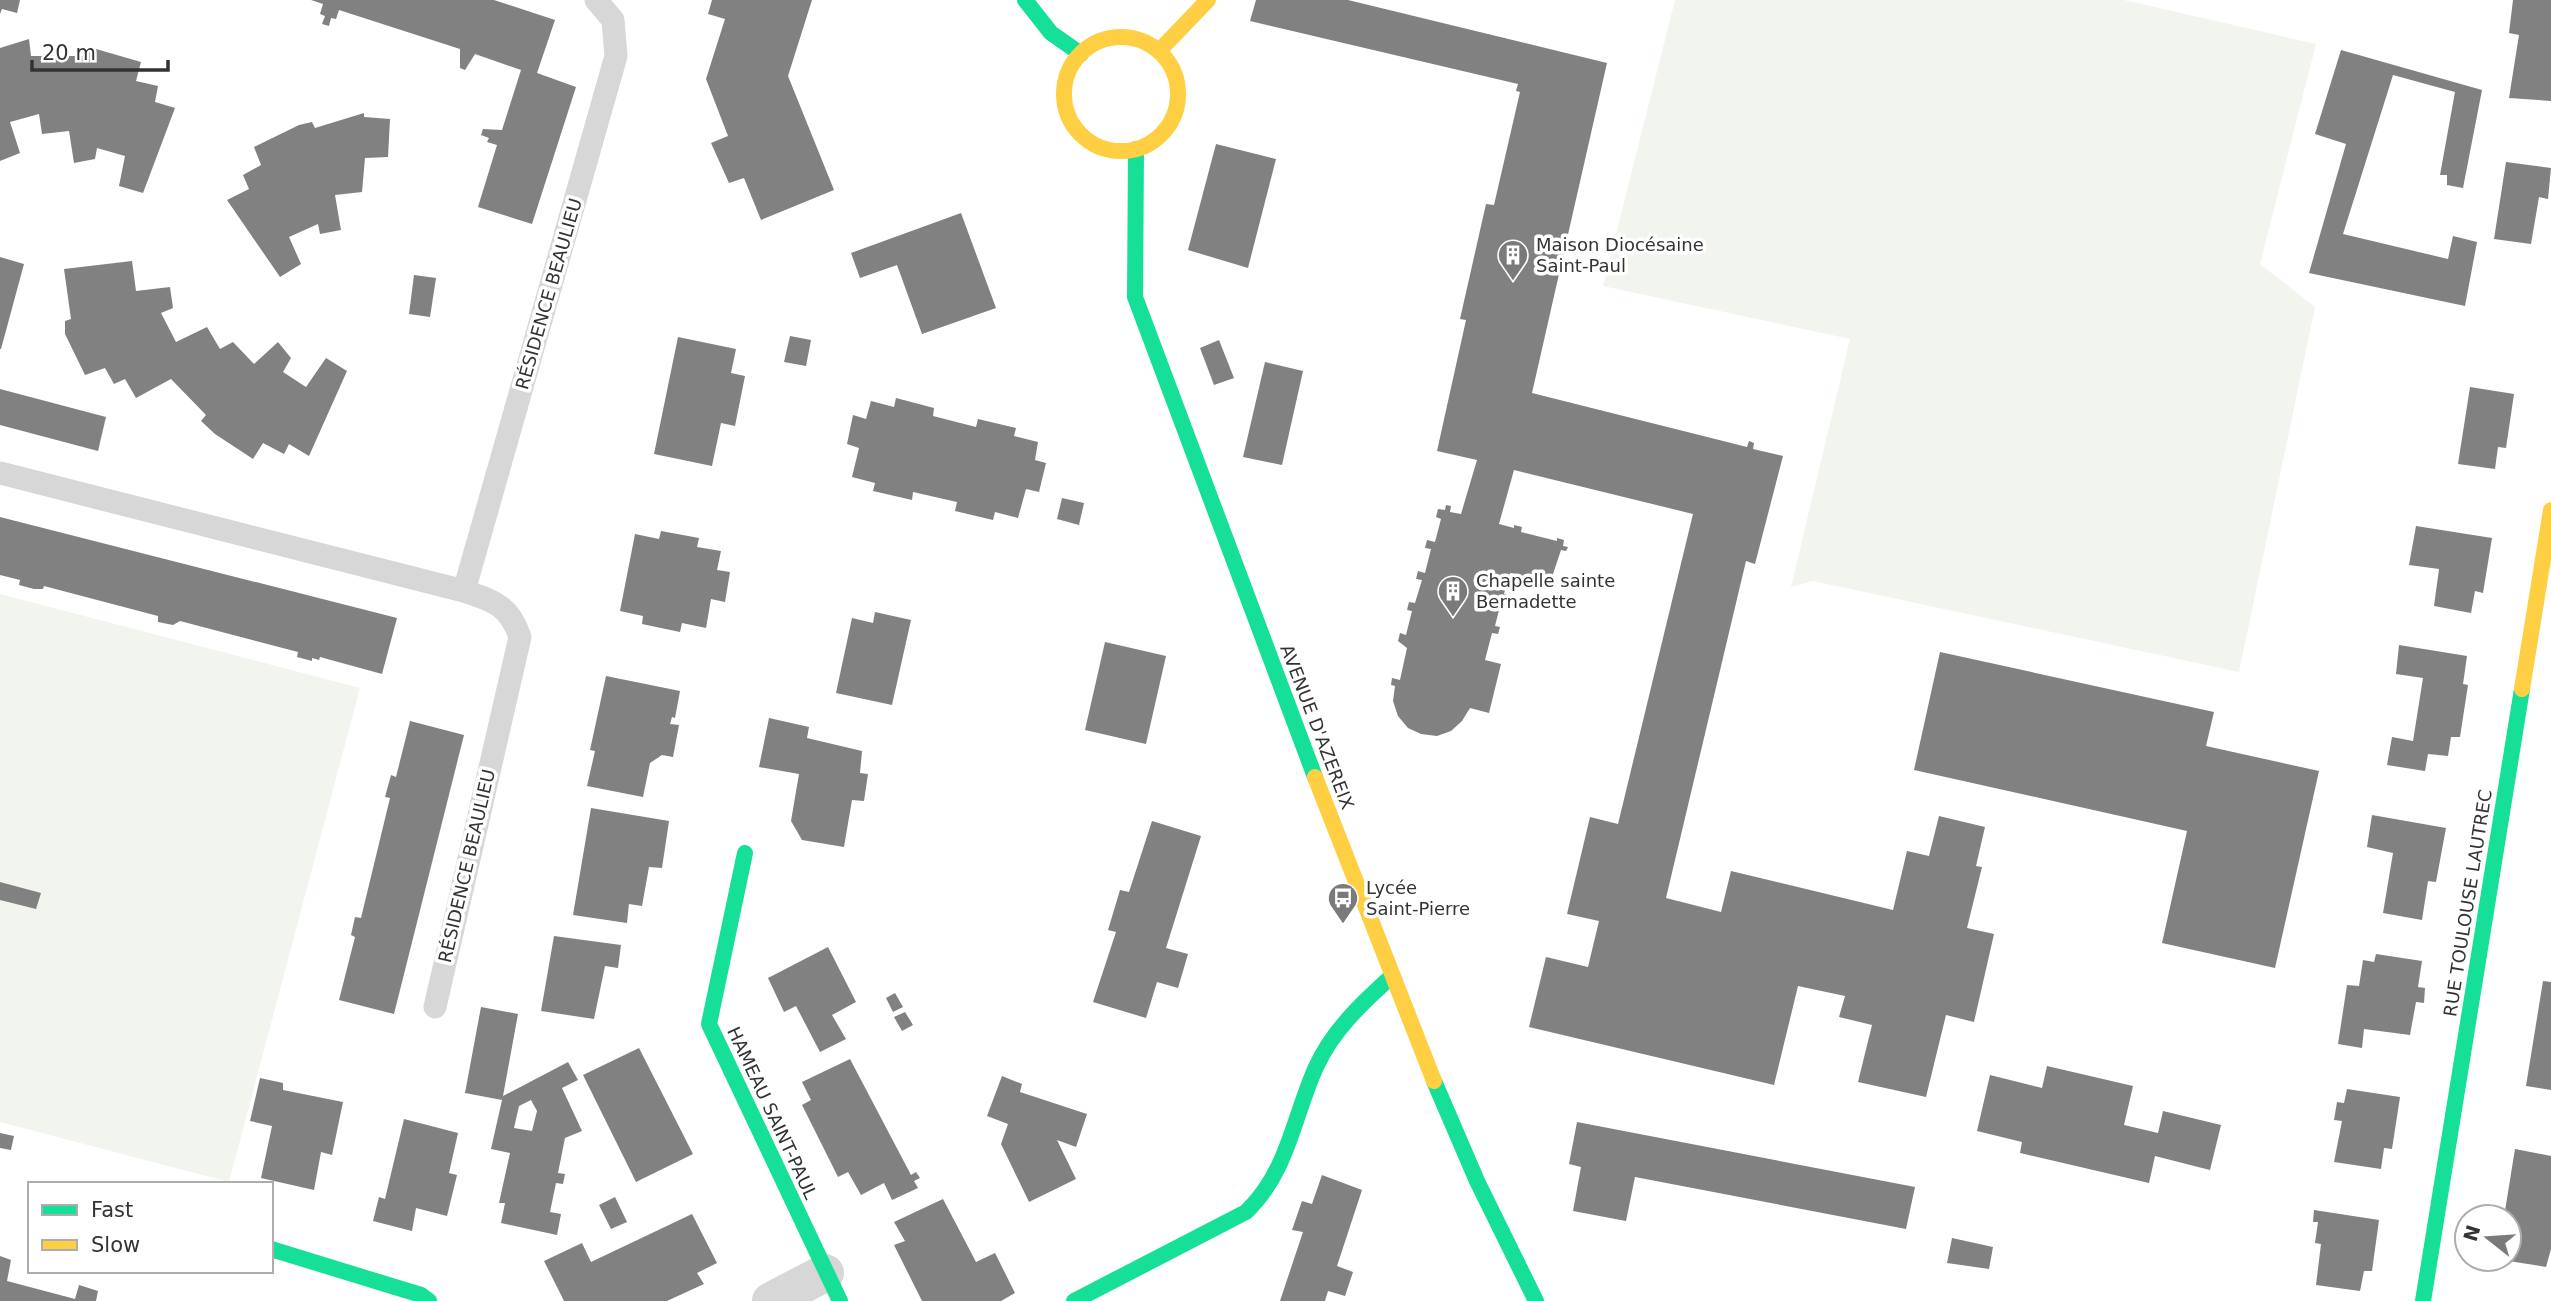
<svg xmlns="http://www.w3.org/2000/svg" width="2551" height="1301" font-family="'DejaVu Sans',sans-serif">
<rect width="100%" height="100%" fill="#fff"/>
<g fill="#f1f5ed">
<path d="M 1675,0 L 2124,0 L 2316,44 L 2260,264 L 2315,307 L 2239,672 L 1813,581 L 1791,587 L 1850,339 L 1603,286 Z"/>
<path d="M 0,594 L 360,688 L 229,1182 L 0,1122 Z"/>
</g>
<g fill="#818181" fill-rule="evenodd">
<path d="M 0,0 L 20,0 L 17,13 L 2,9 L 0,14 Z"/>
<path d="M 311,0 L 494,0 L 555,20 L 537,73 L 576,87 L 532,224 L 478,207 L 497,145 L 487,142 L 489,138 L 481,135 L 483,129 L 502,130 L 521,70 L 475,54 L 465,70 L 460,68 L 460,49 L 339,10 L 336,19 L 331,18 L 329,26 L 322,24 L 325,16 L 320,14 L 323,4 Z"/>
<path d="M 712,0 L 812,0 L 788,76 L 834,190 L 761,220 L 744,178 L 729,183 L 711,143 L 728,136 L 706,79 L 725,19 L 708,14 Z"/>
<path d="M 1256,0 L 1348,0 L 1607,63 L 1532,393 L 1747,447 L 1749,441 L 1754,443 L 1753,449 L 1783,456 L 1755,564 L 1746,561 L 1666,898 L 1721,912 L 1731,871 L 1893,910 L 1907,851 L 1929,856 L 1939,816 L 1985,827 L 1976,866 L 1982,867 L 1967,928 L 1994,934 L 1974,1022 L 1946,1015 L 1926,1097 L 1858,1082 L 1872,1025 L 1839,1017 L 1845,996 L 1798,986 L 1774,1085 L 1529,1027 L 1546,957 L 1588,967 L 1599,921 L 1567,914 L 1590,817 L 1618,824 L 1693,514 L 1514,470 L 1499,524 L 1514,528 L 1514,525 L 1522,527 L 1521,532 L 1557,541 L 1557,538 L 1564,540 L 1563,546 L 1568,547 L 1566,551 L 1561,550 L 1551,580 L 1553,586 L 1545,584 L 1544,588 L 1539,586 L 1541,581 L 1510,573 L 1504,594 L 1508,595 L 1506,603 L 1501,602 L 1495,626 L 1500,627 L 1498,634 L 1492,633 L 1485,660 L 1501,664 L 1489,713 L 1470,708 L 1462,721 L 1451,731 L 1437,736 L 1421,734 L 1408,728 L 1398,716 L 1393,701 L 1395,686 L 1391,685 L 1392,678 L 1400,680 L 1407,648 L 1398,641 L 1400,633 L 1406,635 L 1412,611 L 1407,610 L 1409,602 L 1415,603 L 1422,580 L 1416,579 L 1418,571 L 1425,573 L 1431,549 L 1425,548 L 1427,540 L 1435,542 L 1441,519 L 1436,517 L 1438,509 L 1445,510 L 1446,505 L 1451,506 L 1450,512 L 1461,514 L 1477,460 L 1437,451 L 1466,320 L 1460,319 L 1486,204 L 1494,205 L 1520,92 L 1516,91 L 1518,84 L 1250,21 Z"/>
<path d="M 2513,0 L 2551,0 L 2551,101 L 2509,98 L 2519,35 L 2509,33 Z"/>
<path d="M 29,39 L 31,56 L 83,56 L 83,49 L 96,49 L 141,62 L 136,81 L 158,86 L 155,102 L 175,108 L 143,193 L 119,186 L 125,156 L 97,148 L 95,159 L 74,163 L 69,131 L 42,134 L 39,114 L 10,122 L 20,153 L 0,161 L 0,48 Z"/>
<path d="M 2341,50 L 2482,90 L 2463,188 L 2447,185 L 2447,175 L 2440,175 L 2455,92 L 2393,75 L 2343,234 L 2448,259 L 2453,236 L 2477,242 L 2465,306 L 2309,273 L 2346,144 L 2315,134 Z"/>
<path d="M 364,113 L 364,117 L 390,119 L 388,157 L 365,158 L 362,192 L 335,195 L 341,230 L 320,234 L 318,224 L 289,237 L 301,264 L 280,277 L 227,200 L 249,189 L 243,175 L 261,165 L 254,147 L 299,125 L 312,122 L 315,128 Z"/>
<path d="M 1216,144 L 1276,159 L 1248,268 L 1188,250 Z"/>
<path d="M 2506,162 L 2551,168 L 2548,199 L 2539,197 L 2531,244 L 2494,239 Z"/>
<path d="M 961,213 L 996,308 L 922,334 L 897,265 L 860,278 L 851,253 Z"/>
<path d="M 0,257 L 24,264 L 1,349 L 0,349 Z"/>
<path d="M 132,261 L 136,291 L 170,287 L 173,308 L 161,313 L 176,342 L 207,327 L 220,349 L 233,342 L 254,364 L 278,342 L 291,358 L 283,372 L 306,387 L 326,358 L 347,371 L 309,456 L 289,444 L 284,454 L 263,443 L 253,459 L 215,434 L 201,421 L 206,415 L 171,379 L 136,398 L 125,379 L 114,384 L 105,368 L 85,375 L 65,334 L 65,321 L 71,319 L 64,269 Z"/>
<path d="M 414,275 L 436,278 L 430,317 L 409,314 Z"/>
<path d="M 790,336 L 811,340 L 806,366 L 784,362 Z"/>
<path d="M 678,337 L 736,349 L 731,373 L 745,376 L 735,426 L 721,423 L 712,466 L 654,454 Z"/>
<path d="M 1219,340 L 1234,378 L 1214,385 L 1200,348 Z"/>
<path d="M 1265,362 L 1303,371 L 1282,465 L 1243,457 Z"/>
<path d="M 2470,387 L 2514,394 L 2506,448 L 2498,447 L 2495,469 L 2458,464 Z"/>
<path d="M 0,389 L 106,417 L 98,451 L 0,425 Z"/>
<path d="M 896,398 L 934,408 L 933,416 L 976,427 L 978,419 L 1016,428 L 1014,436 L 1038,442 L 1035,460 L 1046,463 L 1039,492 L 1026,489 L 1018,518 L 995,512 L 993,520 L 955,511 L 957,502 L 913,492 L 912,500 L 873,491 L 875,483 L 852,477 L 859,448 L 847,444 L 853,415 L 866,419 L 871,401 L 894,407 Z"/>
<path d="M 1062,498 L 1084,503 L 1079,525 L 1057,519 Z"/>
<path d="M 0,517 L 397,618 L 382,674 L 320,657 L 319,660 L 312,658 L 312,661 L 297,657 L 298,652 L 180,621 L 173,625 L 158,622 L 158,616 L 44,586 L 43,589 L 34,589 L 19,585 L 20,580 L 0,575 Z"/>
<path d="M 2416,526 L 2492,538 L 2483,593 L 2475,591 L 2471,613 L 2434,606 L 2439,569 L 2409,565 Z"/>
<path d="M 661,531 L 699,538 L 697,547 L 721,551 L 717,570 L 730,572 L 725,602 L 711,599 L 706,628 L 682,623 L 680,632 L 642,624 L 643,616 L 620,611 L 635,534 L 659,539 Z"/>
<path d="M 875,612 L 911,620 L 892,705 L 836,693 L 852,618 L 873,623 Z"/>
<path d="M 1105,642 L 1166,656 L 1146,744 L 1085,730 Z"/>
<path d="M 2399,645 L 2467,656 L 2463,684 L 2468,685 L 2460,737 L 2451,737 L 2448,756 L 2428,754 L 2425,771 L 2387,765 L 2392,737 L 2413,741 L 2423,678 L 2396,674 Z"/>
<path d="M 1940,652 L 2214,712 L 2206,746 L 2319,771 L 2275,968 L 2162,943 L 2187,831 L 1914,770 Z"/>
<path d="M 606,676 L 680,691 L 675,718 L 672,717 L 670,724 L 679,725 L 673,757 L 662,755 L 650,763 L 643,797 L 587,786 L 595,751 L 590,750 Z"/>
<path d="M 769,718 L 809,727 L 807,738 L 862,751 L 860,773 L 868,774 L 864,801 L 852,800 L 844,847 L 802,840 L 791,821 L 799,774 L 759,767 Z"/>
<path d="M 410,721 L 464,735 L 394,1014 L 339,1000 L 355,937 L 351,935 L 355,917 L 361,918 L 390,798 L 385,797 L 391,775 L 396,777 Z"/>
<path d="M 591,808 L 669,821 L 662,868 L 649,867 L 642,906 L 629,904 L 627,923 L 573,915 Z"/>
<path d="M 2372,815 L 2446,828 L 2436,882 L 2428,881 L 2422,920 L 2383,913 L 2393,853 L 2367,847 Z"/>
<path d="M 1152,821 L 1201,836 L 1166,948 L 1188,954 L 1178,988 L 1157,982 L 1146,1018 L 1093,1002 L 1116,932 L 1108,930 L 1120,890 L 1129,892 Z"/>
<path d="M 0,882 L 41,893 L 36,909 L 0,900 Z"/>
<path d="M 554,936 L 621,945 L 618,968 L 605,966 L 594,1019 L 541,1011 Z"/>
<path d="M 828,947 L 856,1002 L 832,1015 L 846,1039 L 820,1052 L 796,1006 L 784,1012 L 768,978 Z"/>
<path d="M 2376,954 L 2422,961 L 2418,987 L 2425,988 L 2424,1003 L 2416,1002 L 2410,1035 L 2364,1029 L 2362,1048 L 2338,1044 L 2347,985 L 2359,986 L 2363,960 L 2374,962 Z"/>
<path d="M 2543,981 L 2551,982 L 2551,1090 L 2526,1086 Z"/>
<path d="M 895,993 L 903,1007 L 893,1012 L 886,998 Z"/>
<path d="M 481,1007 L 518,1014 L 503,1096 L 568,1062 L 578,1080 L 562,1088 L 582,1131 L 565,1138 L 558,1173 L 565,1174 L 563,1184 L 556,1183 L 550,1212 L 561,1214 L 557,1235 L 501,1223 L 505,1203 L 499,1203 L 510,1153 L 491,1149 L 502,1100 L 465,1093 ZM 531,1100 L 537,1111 L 532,1131 L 514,1128 L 519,1106 Z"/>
<path d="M 905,1012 L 913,1025 L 902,1031 L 894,1017 Z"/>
<path d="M 639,1048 L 693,1154 L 636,1182 L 583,1075 Z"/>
<path d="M 850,1059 L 911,1175 L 916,1172 L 920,1178 L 914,1181 L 918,1188 L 892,1200 L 884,1183 L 861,1195 L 848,1172 L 838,1177 L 802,1105 L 811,1100 L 802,1082 Z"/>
<path d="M 2047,1066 L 2133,1086 L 2124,1125 L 2158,1133 L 2163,1111 L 2221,1125 L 2210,1170 L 2155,1156 L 2149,1183 L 2020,1153 L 2022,1142 L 1977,1131 L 1990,1075 L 2042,1088 Z"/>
<path d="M 1002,1076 L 1022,1084 L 1020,1092 L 1087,1114 L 1076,1147 L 1057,1140 L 1076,1179 L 1029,1202 L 1001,1144 L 1008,1124 L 987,1116 Z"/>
<path d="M 260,1078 L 283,1083 L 283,1090 L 343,1102 L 332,1155 L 321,1152 L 314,1190 L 261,1178 L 272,1126 L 250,1121 Z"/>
<path d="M 2347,1089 L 2400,1097 L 2392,1149 L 2384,1148 L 2381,1169 L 2334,1162 L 2342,1121 L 2334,1120 L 2337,1102 L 2344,1103 Z"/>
<path d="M 404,1119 L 458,1133 L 449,1173 L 457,1175 L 447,1216 L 416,1208 L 412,1231 L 373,1221 L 379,1197 L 385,1199 Z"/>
<path d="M 1577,1122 L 1915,1187 L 1906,1229 L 1635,1177 L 1626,1221 L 1573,1211 L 1581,1167 L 1569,1164 Z"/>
<path d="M 0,1133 L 14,1136 L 11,1150 L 0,1148 Z"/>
<path d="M 2515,1149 L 2551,1156 L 2551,1249 L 2546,1267 L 2509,1261 L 2509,1217 L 2504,1217 Z"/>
<path d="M 1322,1175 L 1362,1190 L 1337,1266 L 1353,1272 L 1345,1296 L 1328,1291 L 1325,1301 L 1280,1301 L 1303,1232 L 1292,1230 L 1302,1201 L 1312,1204 Z"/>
<path d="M 615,1197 L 627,1222 L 611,1229 L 599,1205 Z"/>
<path d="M 943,1199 L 976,1262 L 995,1253 L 1015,1293 L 1001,1301 L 922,1301 L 894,1245 L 905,1241 L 894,1222 Z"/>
<path d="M 2314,1210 L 2379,1220 L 2372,1271 L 2364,1271 L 2360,1291 L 2316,1285 L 2321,1244 L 2315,1243 L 2318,1222 L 2313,1222 Z"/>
<path d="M 692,1214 L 717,1263 L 697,1273 L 704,1284 L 667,1301 L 564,1301 L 544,1261 L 582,1243 L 591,1262 Z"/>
<path d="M 1952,1238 L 1993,1247 L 1989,1269 L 1947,1263 Z"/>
<path d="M 0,1256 L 11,1260 L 7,1281 L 75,1299 L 79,1285 L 98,1291 L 96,1301 L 0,1301 Z"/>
</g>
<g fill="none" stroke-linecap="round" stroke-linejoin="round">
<g stroke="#d7d7d7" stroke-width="23">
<path d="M 0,473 L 464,591 L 616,56 L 613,20 L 596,0"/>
<path d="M 435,1007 L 520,637 C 509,605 494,601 464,591"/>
</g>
<path stroke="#d7d7d7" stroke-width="38" d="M 771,1301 L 825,1273"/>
<g stroke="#16e098" stroke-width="16">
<path d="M 1025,0 L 1051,33 L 1081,54"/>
<path d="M 1136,149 L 1135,297 L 1315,777"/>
<path d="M 745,853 L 709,1024 L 840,1301"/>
<path d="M 1434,1081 L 1477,1181 L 1536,1301"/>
<path d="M 271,1249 L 421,1295 L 429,1301"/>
<path d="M 1074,1301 L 1246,1212 C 1288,1172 1293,1118 1316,1067 C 1333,1030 1362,1003 1392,976"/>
<path d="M 2423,1301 L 2522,689"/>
</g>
<g stroke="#ffcf43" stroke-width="16">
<circle cx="1121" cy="94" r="57"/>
<path d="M 1159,51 L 1208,0"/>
<path d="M 2522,689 L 2551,510"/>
<path d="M 1315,777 L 1434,1081"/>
</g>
</g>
<defs>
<g id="building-pin" transform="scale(1.575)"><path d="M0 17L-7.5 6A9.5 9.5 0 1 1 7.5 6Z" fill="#7a7a7a" stroke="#fff"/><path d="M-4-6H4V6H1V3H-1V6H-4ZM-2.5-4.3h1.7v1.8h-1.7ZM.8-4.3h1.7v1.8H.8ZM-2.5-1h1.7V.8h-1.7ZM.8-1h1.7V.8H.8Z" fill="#fff"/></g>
<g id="bus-pin" transform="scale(1.575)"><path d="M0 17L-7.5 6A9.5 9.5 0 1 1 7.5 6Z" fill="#7a7a7a" stroke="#fff"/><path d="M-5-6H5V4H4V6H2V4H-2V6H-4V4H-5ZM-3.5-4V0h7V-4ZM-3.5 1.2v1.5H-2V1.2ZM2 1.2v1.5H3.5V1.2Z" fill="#fff"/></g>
</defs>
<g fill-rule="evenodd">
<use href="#building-pin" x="1513" y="255"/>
<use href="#building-pin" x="1453" y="591"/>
<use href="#bus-pin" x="1343" y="898"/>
</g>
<g text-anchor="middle" stroke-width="7" stroke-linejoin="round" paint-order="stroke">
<g font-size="18" fill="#333" stroke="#fff" text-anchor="start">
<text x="1536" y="251">Maison Diocésaine<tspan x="1536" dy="21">Saint-Paul</tspan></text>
<text x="1476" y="587">Chapelle sainte<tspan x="1476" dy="21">Bernadette</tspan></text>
<text x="1366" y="894">Lycée<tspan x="1366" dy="21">Saint-Pierre</tspan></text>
</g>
<g font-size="18" fill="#333" stroke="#fff">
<text transform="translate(549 294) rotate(-74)" y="6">RÉSIDENCE BEAULIEU</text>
<text transform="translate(1317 727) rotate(69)" y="6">AVENUE D'AZEREIX</text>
<text transform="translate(467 866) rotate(-77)" y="6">RÉSIDENCE BEAULIEU</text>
<text transform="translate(2468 903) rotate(-81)" y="6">RUE TOULOUSE LAUTREC</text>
<text transform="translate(772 1113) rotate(65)" y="6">HAMEAU SAINT-PAUL</text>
</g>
</g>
<rect x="28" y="1182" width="245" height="91" fill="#ffffff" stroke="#adadad" stroke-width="2"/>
<rect x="42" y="1205" width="35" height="10" fill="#16e098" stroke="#adadad" stroke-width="2"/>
<text x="91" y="1217" font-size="21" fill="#333333">Fast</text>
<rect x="42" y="1240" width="35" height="10" fill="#ffcf43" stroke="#adadad" stroke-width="2"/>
<text x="91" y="1252" font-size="21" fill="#333333">Slow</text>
<g transform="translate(2488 1238) rotate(287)"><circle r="33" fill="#ffffff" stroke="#adadad" stroke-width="2"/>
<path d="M0-5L12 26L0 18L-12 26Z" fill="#7a7a7a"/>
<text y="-10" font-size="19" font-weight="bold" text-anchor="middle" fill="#333333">N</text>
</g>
<path d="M32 60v10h136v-10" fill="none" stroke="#333333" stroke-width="3.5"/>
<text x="42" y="60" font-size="21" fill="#333333" stroke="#ffffff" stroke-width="5" paint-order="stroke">20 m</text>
</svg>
